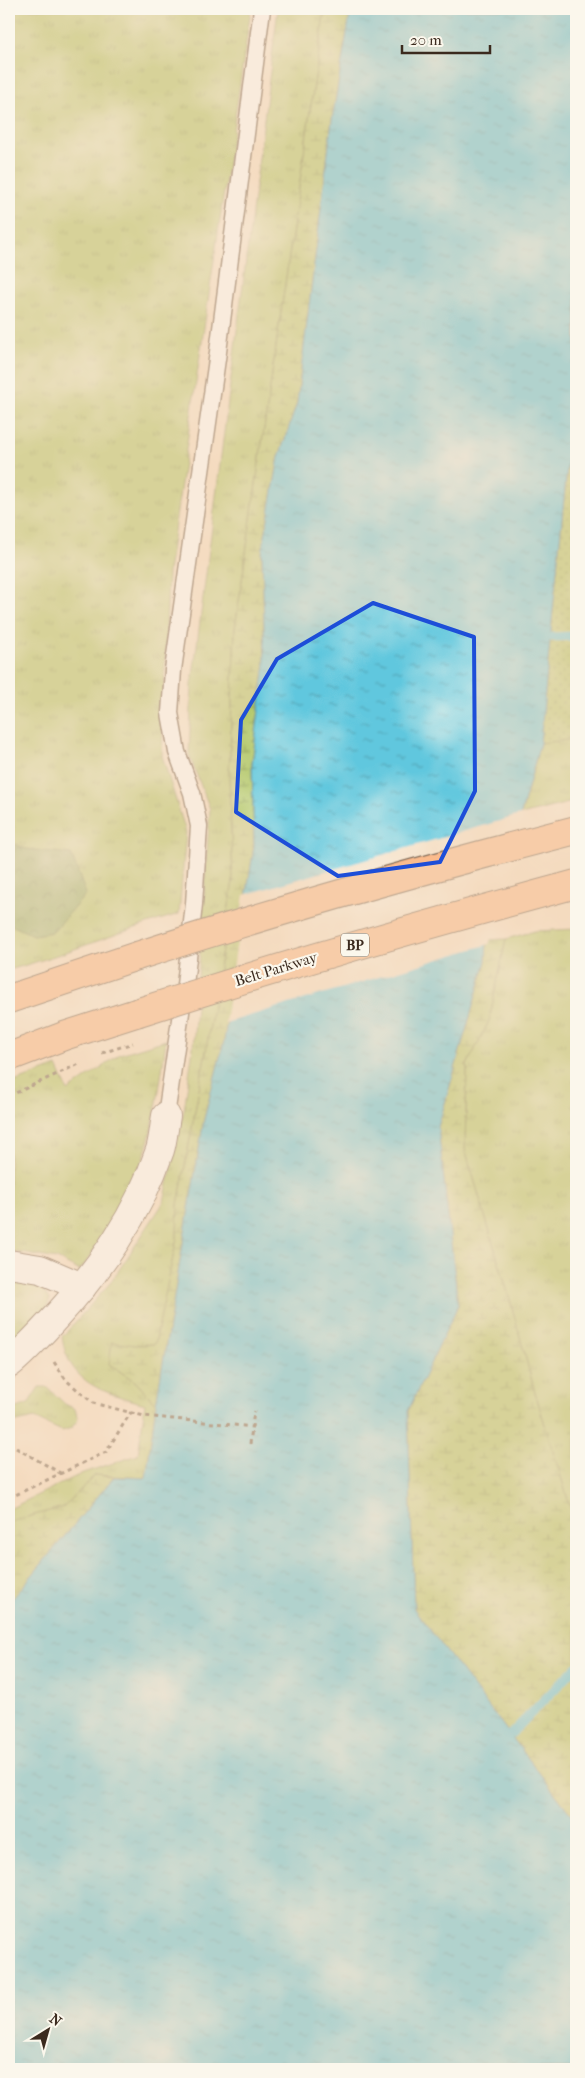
<svg xmlns="http://www.w3.org/2000/svg" width="585" height="2078" font-family="'IM FELL French Canon',serif">
<defs>
<pattern id="grass-tufts" width="24" height="20" patternUnits="userSpaceOnUse" patternTransform="scale(1.25)"><rect width="24" height="20" fill="#b4c86b"/><path d="M3 7l-1-3M5 7V3M7 7l1-3M15 17l-1-3M17 17v-4M19 17l1-3" fill="none" stroke="#94a357"/></pattern>
<pattern id="forest-crowns" width="20" height="18" patternUnits="userSpaceOnUse" patternTransform="scale(1.25)"><rect width="20" height="18" fill="#8fac5f"/><path d="M2 6a3 3 0 1 1 6 0M12 15a3 3 0 1 1 6 0" fill="none" stroke="#768c4e"/></pattern>
<pattern id="wetland-marsh" width="20" height="14" patternUnits="userSpaceOnUse" patternTransform="scale(1.25)"><rect width="20" height="14" fill="#b4c86b"/><path d="M1 5h8M5 5V1M11 12h8M15 12V8" fill="none" stroke="#94a357"/></pattern>
<pattern id="park-dots" width="8" height="8" patternUnits="userSpaceOnUse" patternTransform="scale(1.25)"><rect width="8" height="8" fill="#b4c86b"/><path d="M2 2h.1M6 6h.1" fill="none" stroke="#94a357" stroke-width="1.8" stroke-linecap="round"/></pattern>
<pattern id="water-ripples" width="26" height="14" patternUnits="userSpaceOnUse" patternTransform="scale(1.25)"><rect width="26" height="14" fill="#61c7de"/><path d="M2 4q2-2 4 0t4 0M15 11q2-2 4 0t4 0" fill="none" stroke="#51a2b3"/></pattern>
</defs>
<rect width="100%" height="100%" fill="#fbf7ec"/>
<filter id="ink" filterUnits="userSpaceOnUse"><feTurbulence type="fractalNoise" baseFrequency=".02" numOctaves="2"/><feDisplacementMap in="SourceGraphic" scale="10" xChannelSelector="R" yChannelSelector="G"/><feConvolveMatrix kernelMatrix="1 2 1 2 8 2 1 2 1" color-interpolation-filters="sRGB"/></filter>
<filter id="wash" filterUnits="userSpaceOnUse"><feTurbulence type="fractalNoise" baseFrequency=".0096" numOctaves="4" result="noise"/><feDisplacementMap in="SourceGraphic" scale="20" xChannelSelector="R" yChannelSelector="G"/><feGaussianBlur stdDeviation="1.12" result="paint"/><feColorMatrix in="noise" values="0 0 0 0 0 0 0 0 0 0 0 0 0 0 0 0 0 1.4 0 .05"/><feComposite in="paint" operator="in"/></filter>
<g filter="url(#wash)">
<rect width="100%" height="100%" fill="#f4dbbf"/>
<g fill="url(#grass-tufts)" stroke="#787944">
<path d="M 9,9 L 251,9 L 168,572 L 162,756 L 186,832 L 179,914 C 121,931 66,954 9,970 Z"/>
<path d="M 278,9 L 325,9 L 235,629 L 229,774 L 233,881 L 206,1051 L 178,1205 L 177,1238 L 155,1344 L 135,1345 L 109,1364 L 136,1382 L 156,1404 L 146,1478 L 95,1475 L 64,1507 L 9,1522 L 9,1509 L 83,1473 L 138,1455 L 145,1404 C 104,1392 69,1385 62,1337 L 111,1282 L 164,1202 L 184,1110 L 193,1048 L 210,809 L 189,755 L 192,684 Z"/>
<path d="M 576,681 L 576,801 L 521,815 L 540,743 L 546,688 Z"/>
<path d="M 576,929 L 576,1526 L 534,1389 L 510,1300 L 465,1149 L 467,1065 L 489,1020 L 506,939 L 535,931 Z"/>
<path d="M 166,1040 C 159,1096 151,1153 125,1204 C 113,1227 95,1249 80,1271 L 57,1259 L 9,1251 L 9,1084 L 57,1066 L 68,1091 L 120,1054 Z"/>
<path d="M 9,1276 L 35,1282 L 50,1299 L 45,1313 L 9,1348 Z"/>
<path d="M 39,1387 L 47,1387 L 65,1404 L 75,1409 L 78,1420 L 71,1428 L 62,1431 L 34,1418 L 9,1424 L 9,1411 L 28,1404 Z"/>
</g>
<path fill="url(#forest-crowns)" stroke="#656b3e" d="M 9,842 L 26,849 L 71,854 L 86,894 L 53,932 L 33,935 L 9,924 Z"/>
<g fill="url(#wetland-marsh)" stroke="#787944">
<path d="M 325,9 L 351,9 L 332,120 L 297,403 L 279,457 L 262,553 L 265,663 L 252,764 L 254,846 L 224,1041 L 204,1119 L 156,1404 L 136,1382 L 109,1364 L 112,1342 L 135,1345 L 155,1344 L 177,1238 L 178,1205 L 206,1051 L 233,881 L 229,774 L 235,629 Z"/>
<path d="M 506,939 L 489,1021 L 467,1065 L 465,1149 L 510,1300 L 534,1389 L 576,1526 L 576,1821 L 414,1609 L 408,1411 L 458,1305 L 438,1127 L 486,961 L 487,940 Z"/>
<path d="M 95,1475 L 114,1477 L 9,1603 L 9,1522 L 64,1507 Z"/>
</g>
<path fill="url(#park-dots)" stroke="#787944" d="M 576,375 L 576,739 L 540,743 Z"/>
<path fill="url(#water-ripples)" stroke="#4e787e" d="M 351,9 L 576,9 L 576,376 L 540,743 L 487,940 L 486,961 L 438,1127 L 458,1305 L 408,1411 L 414,1609 L 576,1821 L 576,2069 L 9,2069 L 9,1603 L 114,1477 L 146,1478 L 156,1404 L 204,1119 L 224,1041 L 254,846 L 252,764 L 265,663 L 262,553 L 279,457 L 297,403 L 332,120 Z"/>
<path fill="#f4dbbf" d="M 524,814 L 502,908 L 489,944 L 225,1023 L 244,895 Z"/>
<g fill="none" stroke-linecap="round" stroke-linejoin="round">
<g stroke="#61c7de" stroke-width="9">
<path d="M 551,637 L 576,636"/>
<path d="M 511,1734 L 576,1667"/>
</g>
</g>
</g>
<g filter="url(#ink)">
<g fill="none" stroke-linecap="round" stroke-linejoin="round">
<g stroke="#7c6856" stroke-width="19">
<path id="lane" d="M 166,1116 L 185,985 L 194,904 L 199,826 L 192,793 L 177,752 L 170,713 L 173,670 L 218,352 L 262,9"/>
</g>
<g stroke="#7c6856" stroke-width="30">
<g id="street">
<path d="M 9,1264 L 40,1269 L 82,1287"/>
<path d="M 9,1364 C 26,1350 40,1334 55,1318 C 101,1268 138,1215 160,1150 C 163,1140 164,1127 166,1116"/>
</g>
</g>
<g stroke="#7c6856" stroke-width="30">
<g id="highway">
<path d="M 9,999 L 137,956"/>
<path d="M 9,1057 L 64,1036 L 136,1013"/>
</g>
</g>
<g stroke="#7c6856" stroke-width="3" stroke-dasharray="4 4" stroke-linecap="butt">
<path d="M 9,1096 L 79,1064"/>
<path d="M 54,1362 L 66,1380 L 93,1403 L 144,1416 L 253,1427"/>
<path d="M 9,1444 L 62,1474"/>
<path d="M 250,1444 L 254,1411"/>
<path d="M 9,1498 L 106,1452 L 131,1412"/>
</g>
<use href="#lane" stroke="#fff" stroke-width="16"/>
<use href="#street" stroke="#fff" stroke-width="28"/>
<use href="#highway" stroke="#fbbb8c" stroke-width="28"/>
<g stroke="#7c6856" stroke-width="30" stroke-linecap="butt">
<g id="highway-bridge">
<path d="M 137,956 C 282,909 428,868 576,830"/>
<path d="M 136,1013 C 282,966 428,924 576,884"/>
</g>
</g>
<path stroke="#7c6856" stroke-width="3" stroke-dasharray="4 4" stroke-linecap="butt" d="M 102,1053 L 133,1043"/>
<use href="#highway-bridge" stroke="#fbbb8c" stroke-width="28"/>
</g>
</g>
<path d="M0 0H585V2078H0ZM 373,603 L 474,637 L 475,791 L 440,862 L 338,876 L 236,812 L 241,720 L 277,659 Z" fill="#f4dbbf" fill-opacity=".55" fill-rule="evenodd"/>
<path fill="none" stroke="#1d4ed8" stroke-width="4" stroke-linejoin="round" d="M 373,603 L 474,637 L 475,791 L 440,862 L 338,876 L 236,812 L 241,720 L 277,659 Z"/>
<g text-anchor="middle" stroke-width="4.5" stroke-linejoin="round" paint-order="stroke">
<rect fill="#fbf7ec" stroke="#75685c" stroke-width="1" x="341" y="933.5" width="28" height="23" rx="4"/>
<g font-size="14" font-weight="bold" fill="#3b2a1e">
<text x="355" y="950">BP</text>
</g>
<g font-size="15" fill="#3b2a1e" stroke="#fbf7ec">
<text transform="translate(276 969) rotate(-17)" y="5">Belt Parkway</text>
</g>
</g>
<rect width="585" height="2078" fill="none" stroke="#fbf7ec" stroke-width="30"/>
<g transform="translate(48 2030) rotate(37)" stroke="#fbf7ec" stroke-width="4" paint-order="stroke">
<path d="M0-4L9 19L0 12L-9 19Z" fill="#3b2a1e"/>
<text y="-8" font-size="14" font-weight="bold" text-anchor="middle" fill="#3b2a1e">N</text>
</g>
<path d="M402 45v8h88v-8" fill="none" stroke="#3b2a1e" stroke-width="2.5"/>
<text x="410" y="45" font-size="15" fill="#3b2a1e" stroke="#fbf7ec" stroke-width="4" paint-order="stroke">20 m</text>
</svg>
